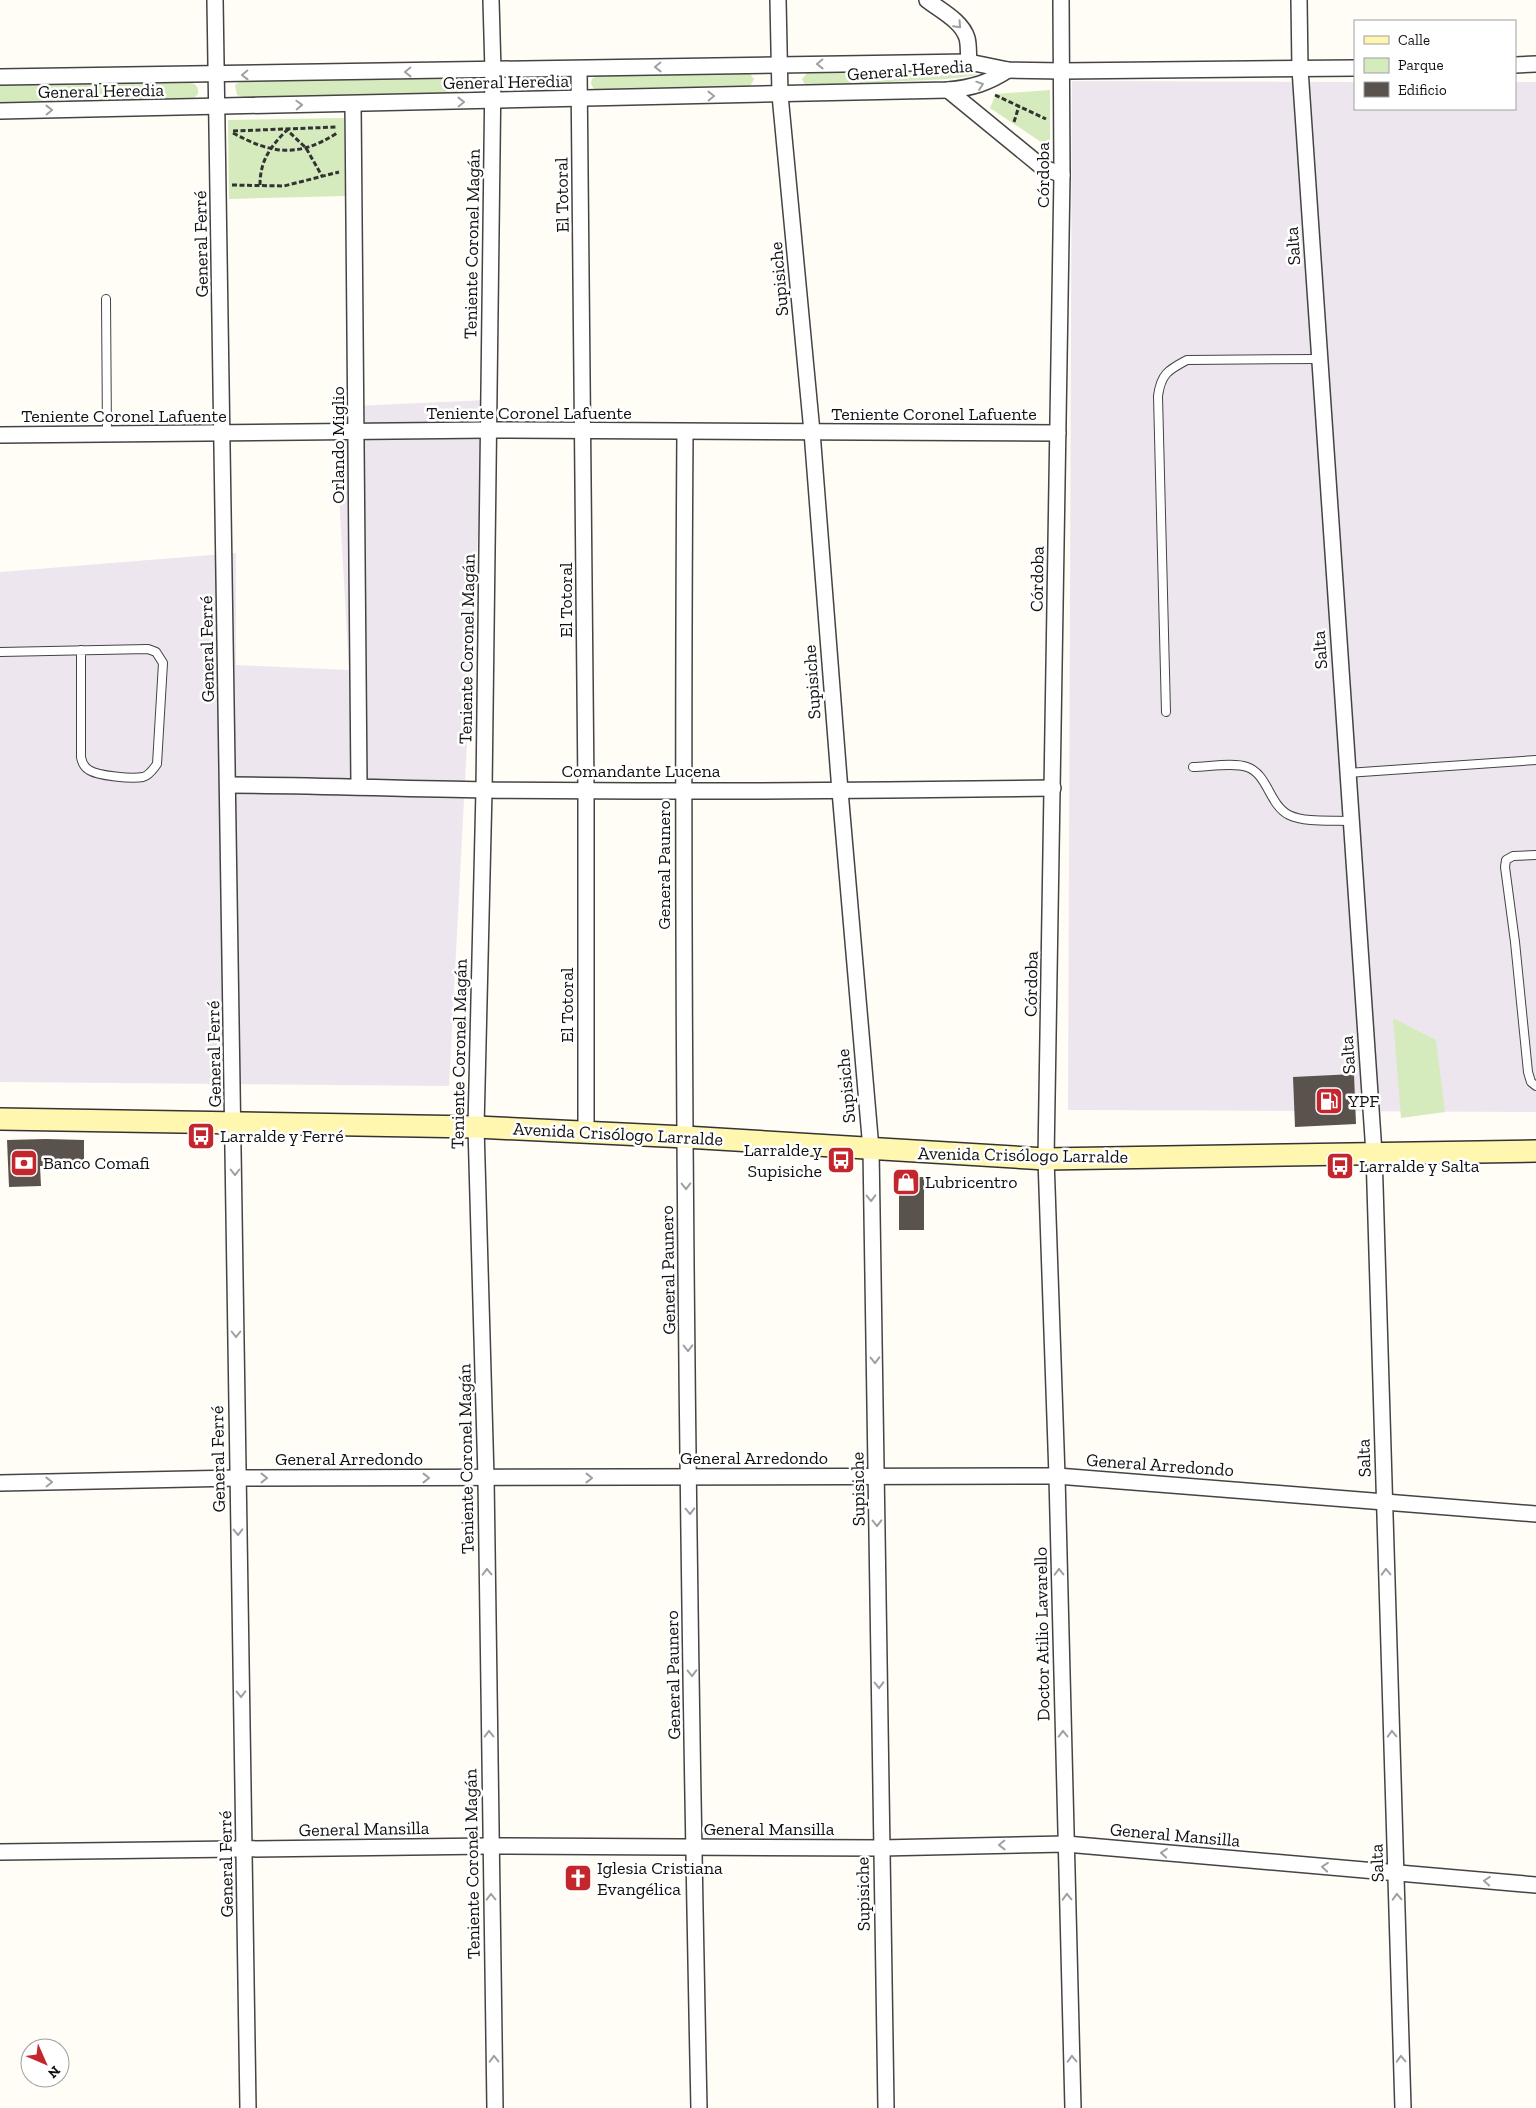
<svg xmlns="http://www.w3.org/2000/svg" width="1536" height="2108" font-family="'Zilla Slab',serif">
<rect width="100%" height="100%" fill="#fffdf5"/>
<g fill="#eee6ef">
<path d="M 1072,81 L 1355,82 L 1355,109 L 1515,109 L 1515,82 L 1536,82 L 1536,1112 L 1068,1110 Z"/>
<path d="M 485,400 L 449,1086 L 0,1082 L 0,572 L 236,553 L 236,665 L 349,670 L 334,407 Z"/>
</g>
<g fill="#d5ebbd">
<path d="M 956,71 L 979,75 L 947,79 L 810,86 L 805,85 L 802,79 L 808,72 Z"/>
<path d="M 746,73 L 750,74 L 754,79 L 750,86 L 601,92 L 594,89 L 591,84 L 592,79 L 599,74 Z"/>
<path d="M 533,76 L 557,76 L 562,79 L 562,87 L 559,92 L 529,93 L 525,89 L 527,78 Z"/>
<path d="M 460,77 C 468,81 467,91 459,94 L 245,98 L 237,95 L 235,85 L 243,80 Z"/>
<path d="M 189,82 C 196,83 199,88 198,94 L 192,100 L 0,102 L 0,85 Z"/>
<path d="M 1050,90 L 1050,148 L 990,108 L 996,94 Z"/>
<path d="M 344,118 L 345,196 L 229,199 L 228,120 Z"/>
<path d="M 1393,1018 L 1436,1040 L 1445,1112 L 1401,1118 Z"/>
</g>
<g fill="#5a524d">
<path d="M 1354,1074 L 1356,1124 L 1295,1127 L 1293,1077 Z"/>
<path d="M 46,1139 L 84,1140 L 84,1167 L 40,1166 L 41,1186 L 9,1187 L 7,1140 Z"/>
<rect x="899" y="1177" width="25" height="53"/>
</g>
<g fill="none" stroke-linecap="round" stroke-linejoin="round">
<g stroke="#444" stroke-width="10">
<g id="lane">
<path d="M 106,299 L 107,435"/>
<path d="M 0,652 L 148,649 L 156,652 L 163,663 L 157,764 C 153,769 150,775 143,777 C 132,779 98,776 89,770 C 84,767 82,763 81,757 L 81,650"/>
<path d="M 1166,712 L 1158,396 C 1161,374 1168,370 1187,360 L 1319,359"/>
<path d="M 1193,767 C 1207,767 1234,762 1247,767 C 1268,774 1269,805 1289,815 C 1306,823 1332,820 1351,821"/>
<path d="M 1347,773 L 1536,760"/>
<path d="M 1536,855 L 1513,856 L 1506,860 L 1505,867 L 1515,942 L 1528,1072 L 1531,1082 L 1536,1086"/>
</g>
</g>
<g stroke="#444" stroke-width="18">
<g id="street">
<path d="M 215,0 L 248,2108"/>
<path d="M 491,0 L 493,71 L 484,790 L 476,1127 L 486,1478 L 495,2108"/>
<path d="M 778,0 L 780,95 L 812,432 L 840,791 L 871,1149 L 886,2108"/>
<path d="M 927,0 C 940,10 962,21 967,38 C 969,45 968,54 969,62"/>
<path d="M 1061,0 L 1062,175 L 1046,1159 L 1057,1476 L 1073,2108"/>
<path d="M 1299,0 L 1300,69 L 1374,1153 L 1403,2108"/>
<path d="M 1515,65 L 1536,64"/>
<path d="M 579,69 L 586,790 L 586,1131"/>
<path d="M 0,77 L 969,62 L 1008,70 L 1063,71 L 1355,68"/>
<path d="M 948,90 L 1042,167 L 1062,175"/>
<path d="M 353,104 L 359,785"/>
<path d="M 0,111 L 948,90 C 972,88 988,83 1008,70"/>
<path d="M 685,432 C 681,991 687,1550 699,2108"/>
<path d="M 0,435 L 488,430 L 1058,433"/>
<path d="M 228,785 C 314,785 399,789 485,790 C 675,792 864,791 1053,788"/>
<path d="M 0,1483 L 237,1478 L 1057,1476 L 1536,1514"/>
<path d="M 0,1852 L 490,1846 L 881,1848 L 1066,1844 L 1536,1885"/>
</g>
</g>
<g stroke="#333" stroke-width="24">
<path id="secondary" d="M 0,1119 L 476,1127 L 685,1137 L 1046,1159 L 1536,1151"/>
</g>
<g stroke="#333" stroke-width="3" stroke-dasharray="5 2.5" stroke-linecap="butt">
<path d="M 995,95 L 1046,119"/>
<path d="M 1014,122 L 1019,106"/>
<path d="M 233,131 L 337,127"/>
<path d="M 233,133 C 272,154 298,158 337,133"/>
<path d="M 232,185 L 284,186 L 339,172"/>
<path d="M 260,185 C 260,161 270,147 287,130 L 306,148 L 322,176"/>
</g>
<use href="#lane" stroke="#fff" stroke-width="8"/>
<use href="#street" stroke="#fff" stroke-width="15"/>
<use href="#secondary" stroke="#fff6b0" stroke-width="21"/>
</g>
<defs><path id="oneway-chevron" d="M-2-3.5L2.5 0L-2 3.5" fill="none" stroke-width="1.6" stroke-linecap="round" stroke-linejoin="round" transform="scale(1.25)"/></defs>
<g stroke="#a0a0a0">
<use href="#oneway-chevron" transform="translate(958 25) rotate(47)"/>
<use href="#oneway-chevron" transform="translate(820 64) rotate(179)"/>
<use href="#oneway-chevron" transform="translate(658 67) rotate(179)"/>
<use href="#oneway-chevron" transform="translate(408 72) rotate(179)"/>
<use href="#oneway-chevron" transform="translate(245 75) rotate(179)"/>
<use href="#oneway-chevron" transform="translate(980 85) rotate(-19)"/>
<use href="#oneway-chevron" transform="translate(711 96) rotate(-1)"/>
<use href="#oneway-chevron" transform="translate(461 102) rotate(-1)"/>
<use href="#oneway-chevron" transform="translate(299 105) rotate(-2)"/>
<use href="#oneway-chevron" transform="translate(49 110) rotate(-1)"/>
<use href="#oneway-chevron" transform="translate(235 1172) rotate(90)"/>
<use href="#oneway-chevron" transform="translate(686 1186) rotate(89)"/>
<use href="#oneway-chevron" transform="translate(871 1198) rotate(89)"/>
<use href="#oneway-chevron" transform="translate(236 1334) rotate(90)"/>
<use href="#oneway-chevron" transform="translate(688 1348) rotate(89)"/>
<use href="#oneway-chevron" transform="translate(875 1360) rotate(89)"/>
<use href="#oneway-chevron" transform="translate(264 1478)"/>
<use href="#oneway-chevron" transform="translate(426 1478)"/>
<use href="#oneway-chevron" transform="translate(589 1478)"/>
<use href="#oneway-chevron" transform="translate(49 1482) rotate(-1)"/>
<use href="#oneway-chevron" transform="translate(690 1511) rotate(89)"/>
<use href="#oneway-chevron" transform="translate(877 1523) rotate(89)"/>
<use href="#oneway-chevron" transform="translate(238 1532) rotate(89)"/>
<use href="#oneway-chevron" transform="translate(487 1572) rotate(-91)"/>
<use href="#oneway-chevron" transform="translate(1059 1572) rotate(-91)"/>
<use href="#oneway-chevron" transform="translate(1386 1572) rotate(-92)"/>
<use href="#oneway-chevron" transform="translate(692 1673) rotate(89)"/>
<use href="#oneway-chevron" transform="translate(879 1685) rotate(89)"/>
<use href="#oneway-chevron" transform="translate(241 1694) rotate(89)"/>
<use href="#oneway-chevron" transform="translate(489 1734) rotate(-91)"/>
<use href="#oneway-chevron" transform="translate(1063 1734) rotate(-91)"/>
<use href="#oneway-chevron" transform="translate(1392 1734) rotate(-92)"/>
<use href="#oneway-chevron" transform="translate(1002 1845) rotate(179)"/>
<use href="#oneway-chevron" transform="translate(1164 1853) rotate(-175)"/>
<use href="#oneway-chevron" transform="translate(1325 1867) rotate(-175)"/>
<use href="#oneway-chevron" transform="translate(1487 1881) rotate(-176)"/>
<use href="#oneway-chevron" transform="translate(491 1897) rotate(-91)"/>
<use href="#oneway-chevron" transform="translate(1067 1897) rotate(-92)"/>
<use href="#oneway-chevron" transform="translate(1397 1897) rotate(-92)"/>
<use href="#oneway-chevron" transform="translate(494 2059) rotate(-91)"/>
<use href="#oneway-chevron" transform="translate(1072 2059) rotate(-92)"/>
<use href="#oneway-chevron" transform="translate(1401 2059) rotate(-92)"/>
</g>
<defs>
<g id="fuel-square" transform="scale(1.4375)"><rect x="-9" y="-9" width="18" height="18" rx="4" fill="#c4262e" stroke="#fff"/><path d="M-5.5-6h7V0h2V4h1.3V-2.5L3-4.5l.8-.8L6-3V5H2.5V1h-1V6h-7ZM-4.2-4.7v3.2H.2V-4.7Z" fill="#fff"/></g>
<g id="bus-square" transform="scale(1.4375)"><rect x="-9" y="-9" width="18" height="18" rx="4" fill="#c4262e" stroke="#fff"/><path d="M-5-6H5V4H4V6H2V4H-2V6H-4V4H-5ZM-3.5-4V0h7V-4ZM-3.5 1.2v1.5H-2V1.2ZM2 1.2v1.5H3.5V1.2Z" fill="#fff"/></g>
<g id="bank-square" transform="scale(1.4375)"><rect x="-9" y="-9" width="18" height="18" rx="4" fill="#c4262e" stroke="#fff"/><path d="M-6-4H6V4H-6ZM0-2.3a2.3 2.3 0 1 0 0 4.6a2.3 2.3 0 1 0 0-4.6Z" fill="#fff"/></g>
<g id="shop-square" transform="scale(1.4375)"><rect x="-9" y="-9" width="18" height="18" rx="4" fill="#c4262e" stroke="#fff"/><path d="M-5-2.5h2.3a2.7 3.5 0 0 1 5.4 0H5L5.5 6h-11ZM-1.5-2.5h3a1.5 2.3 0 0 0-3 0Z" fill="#fff"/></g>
<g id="church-square" transform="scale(1.4375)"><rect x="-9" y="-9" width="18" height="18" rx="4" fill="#c4262e" stroke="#fff"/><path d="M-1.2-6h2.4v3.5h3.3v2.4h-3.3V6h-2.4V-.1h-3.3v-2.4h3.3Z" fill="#fff"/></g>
</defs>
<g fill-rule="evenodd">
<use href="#fuel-square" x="1329" y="1101"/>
<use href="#bus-square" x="201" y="1136"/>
<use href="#bus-square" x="841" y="1160"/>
<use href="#bank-square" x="24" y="1163"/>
<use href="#bus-square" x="1340" y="1166"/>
<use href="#shop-square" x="906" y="1182"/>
<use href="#church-square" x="578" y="1878"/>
</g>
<g text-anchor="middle" stroke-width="5" stroke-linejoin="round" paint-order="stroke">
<g font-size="18" fill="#111" stroke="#fff">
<text transform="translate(910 70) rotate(-4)" y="6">General Heredia</text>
<text transform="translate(506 82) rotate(-1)" y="6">General Heredia</text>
<text transform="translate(101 91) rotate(-1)" y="6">General Heredia</text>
<text transform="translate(1043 175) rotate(-90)" y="6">Córdoba</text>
<text transform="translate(562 195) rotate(-91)" y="6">El Totoral</text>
<text transform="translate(201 244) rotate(-91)" y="6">General Ferré</text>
<text transform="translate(472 244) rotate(-89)" y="6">Teniente Coronel Magán</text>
<text transform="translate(1293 246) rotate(-94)" y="6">Salta</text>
<text transform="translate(779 279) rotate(-95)" y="6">Supisiche</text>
<text x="529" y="419">Teniente Coronel Lafuente</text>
<text x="934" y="420">Teniente Coronel Lafuente</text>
<text x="124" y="422">Teniente Coronel Lafuente</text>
<text transform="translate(338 445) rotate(-90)" y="6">Orlando Miglio</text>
<text transform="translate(1037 579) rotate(-89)" y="6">Córdoba</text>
<text transform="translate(566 600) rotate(-90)" y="6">El Totoral</text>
<text transform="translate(207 649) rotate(-91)" y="6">General Ferré</text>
<text transform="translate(467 649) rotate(-89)" y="6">Teniente Coronel Magán</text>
<text transform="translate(1320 650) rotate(-94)" y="6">Salta</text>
<text transform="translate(812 682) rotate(-94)" y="6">Supisiche</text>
<text x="641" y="777">Comandante Lucena</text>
<text transform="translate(664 865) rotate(-90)" y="6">General Paunero</text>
<text transform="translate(1031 984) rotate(-89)" y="6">Córdoba</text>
<text transform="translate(567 1005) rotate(-90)" y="6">El Totoral</text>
<text transform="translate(214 1054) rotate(-91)" y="6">General Ferré</text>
<text transform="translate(459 1054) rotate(-89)" y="6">Teniente Coronel Magán</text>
<text transform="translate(1348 1055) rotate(-94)" y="6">Salta</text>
<text transform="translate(846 1086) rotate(-95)" y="6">Supisiche</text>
<text transform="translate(618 1134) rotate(3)" y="6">Avenida Crisólogo Larralde</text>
<text transform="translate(1023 1155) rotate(1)" y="6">Avenida Crisólogo Larralde</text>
<text transform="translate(668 1270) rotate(-91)" y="6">General Paunero</text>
<text x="754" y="1464">General Arredondo</text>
<text transform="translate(1364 1458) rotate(-92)" y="6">Salta</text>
<text transform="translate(218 1459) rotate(-91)" y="6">General Ferré</text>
<text x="349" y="1465">General Arredondo</text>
<text transform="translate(466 1459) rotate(-91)" y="6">Teniente Coronel Magán</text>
<text transform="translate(1160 1465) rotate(4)" y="6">General Arredondo</text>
<text transform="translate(858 1489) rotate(-91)" y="6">Supisiche</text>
<text transform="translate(1042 1634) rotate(-91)" y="6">Doctor Atilio Lavarello</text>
<text transform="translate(673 1675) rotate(-91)" y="6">General Paunero</text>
<text transform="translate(364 1829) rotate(-1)" y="6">General Mansilla</text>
<text x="769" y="1835">General Mansilla</text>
<text transform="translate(1175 1835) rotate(5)" y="6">General Mansilla</text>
<text transform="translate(1377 1863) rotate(-92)" y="6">Salta</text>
<text transform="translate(226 1864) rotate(-91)" y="6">General Ferré</text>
<text transform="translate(472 1864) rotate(-91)" y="6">Teniente Coronel Magán</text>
<text transform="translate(863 1894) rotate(-91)" y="6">Supisiche</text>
</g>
<g font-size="18" fill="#111" stroke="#fff" text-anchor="start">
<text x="1348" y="1107">YPF</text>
<text x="220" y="1142">Larralde y Ferré</text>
<text x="822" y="1156" text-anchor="end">Larralde y<tspan x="822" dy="21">Supisiche</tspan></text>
<text x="43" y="1169">Banco Comafi</text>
<text x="1359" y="1172">Larralde y Salta</text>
<text x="925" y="1188">Lubricentro</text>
<text x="597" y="1874">Iglesia Cristiana<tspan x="597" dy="21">Evangélica</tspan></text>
</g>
</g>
<rect x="1354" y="20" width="162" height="90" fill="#ffffff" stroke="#a0a0a0"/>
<rect x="1364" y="36" width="25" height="8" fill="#fff6b0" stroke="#a0a0a0"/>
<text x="1398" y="45" font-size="15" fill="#111111">Calle</text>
<rect x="1364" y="58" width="25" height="15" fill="#d5ebbd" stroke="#a0a0a0"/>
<text x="1398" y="70" font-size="15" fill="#111111">Parque</text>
<rect x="1364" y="82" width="25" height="15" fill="#5a524d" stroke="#a0a0a0"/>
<text x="1398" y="95" font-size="15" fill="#111111">Edificio</text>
<g transform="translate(45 2063) rotate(135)"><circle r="24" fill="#ffffff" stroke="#a0a0a0"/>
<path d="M0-4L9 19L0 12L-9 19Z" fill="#c4262e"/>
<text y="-8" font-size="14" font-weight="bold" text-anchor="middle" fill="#111111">N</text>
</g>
</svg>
